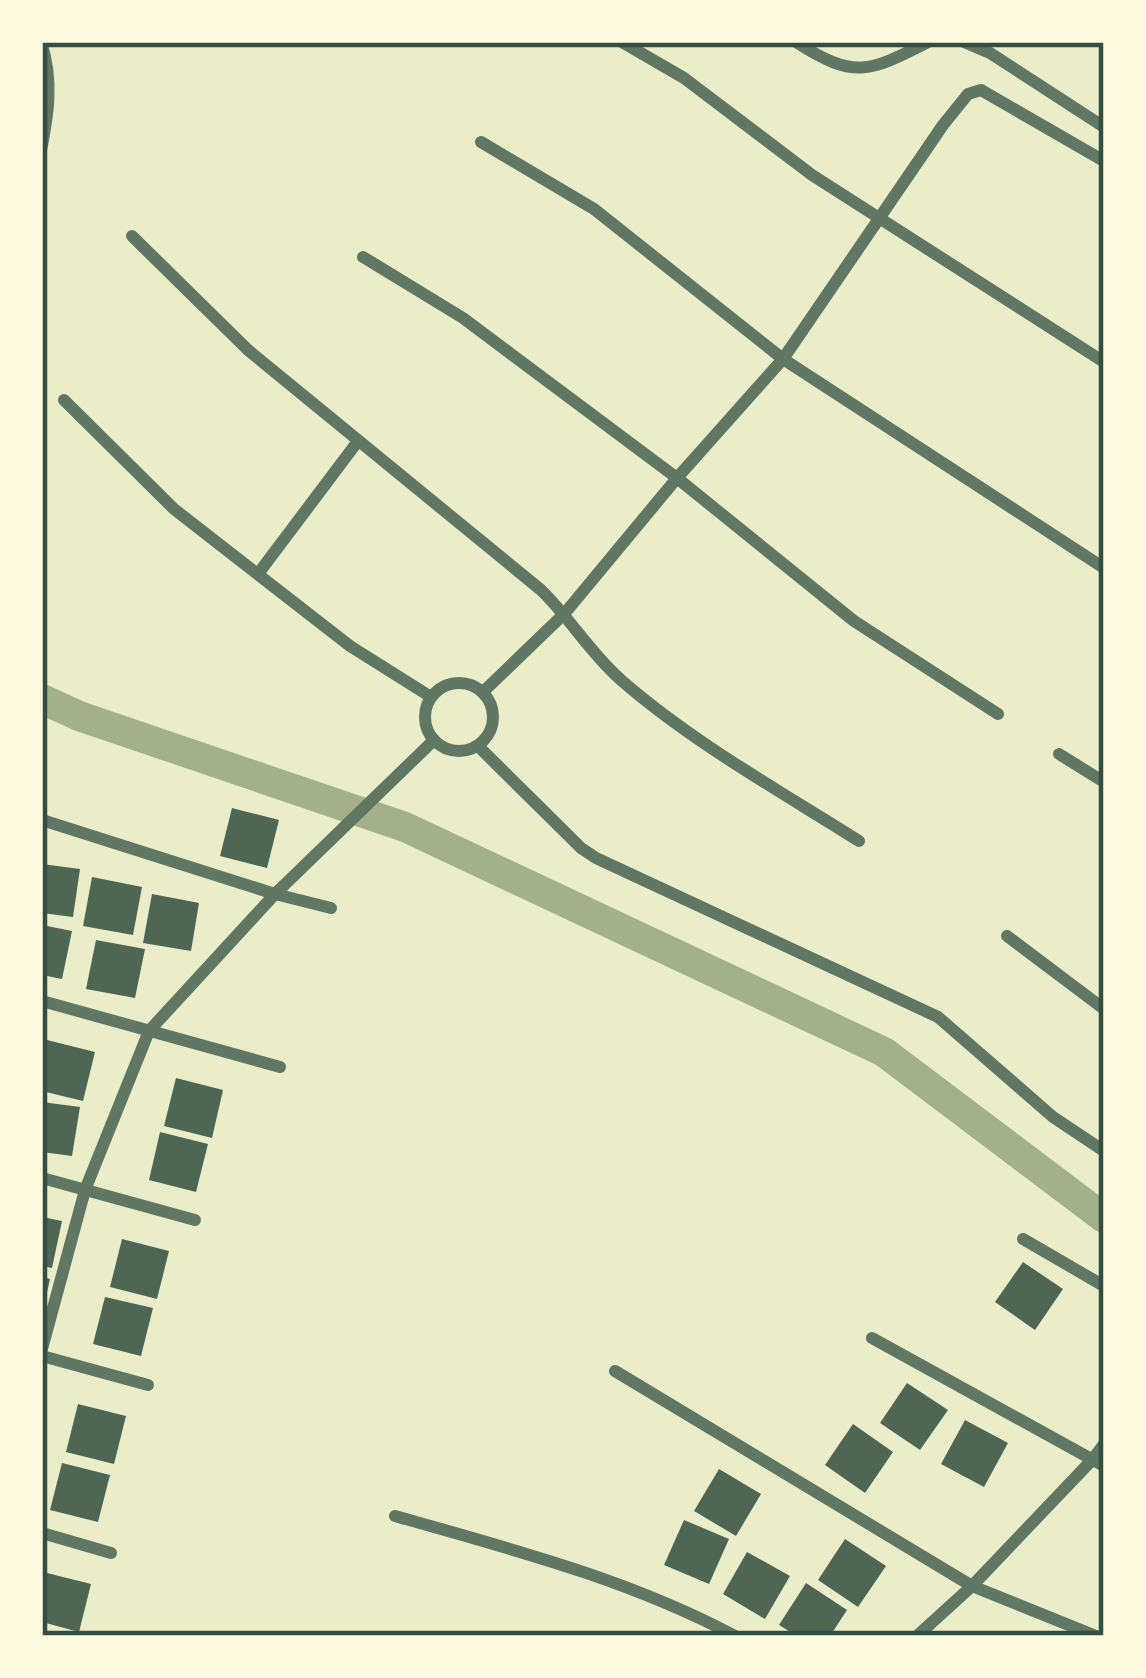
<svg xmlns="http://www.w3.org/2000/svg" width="1146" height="1678" font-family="Karla,sans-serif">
<rect width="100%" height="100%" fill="#e9edc9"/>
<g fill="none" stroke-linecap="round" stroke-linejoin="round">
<path stroke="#a3b18a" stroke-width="30" d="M 42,699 L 79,716 L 405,827 L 884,1052 L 1104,1218"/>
</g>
<g fill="#4f6655">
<path d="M 232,808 L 279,820 L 267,868 L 220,856 Z"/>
<path d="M 42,864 L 80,869 L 73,917 L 42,913 Z"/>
<path d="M 92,877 L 142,887 L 133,935 L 83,926 Z"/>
<path d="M 152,894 L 199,903 L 191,951 L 143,943 Z"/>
<path d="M 42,925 L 72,931 L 62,979 L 42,975 Z"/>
<path d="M 96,940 L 145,949 L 135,998 L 86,989 Z"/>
<path d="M 43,1039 L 95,1052 L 83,1101 L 42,1091 Z"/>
<path d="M 176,1078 L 223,1090 L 212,1138 L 164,1126 Z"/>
<path d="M 42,1102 L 80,1107 L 72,1156 L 42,1152 Z"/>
<path d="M 160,1132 L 208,1144 L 196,1192 L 149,1180 Z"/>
<path d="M 42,1217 L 62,1221 L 52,1268 L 42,1266 Z"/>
<path d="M 122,1239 L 169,1251 L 157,1299 L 110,1287 Z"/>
<path d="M 1023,1262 L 1063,1289 L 1035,1330 L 995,1302 Z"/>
<path d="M 42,1277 L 50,1279 L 44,1306 L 42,1306 Z"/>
<path d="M 105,1297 L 153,1308 L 141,1356 L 93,1344 Z"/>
<path d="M 907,1383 L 948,1410 L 920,1450 L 880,1423 Z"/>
<path d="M 78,1404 L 126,1416 L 114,1464 L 66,1452 Z"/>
<path d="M 965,1420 L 1008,1443 L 984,1487 L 941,1464 Z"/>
<path d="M 853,1424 L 893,1452 L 865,1493 L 825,1465 Z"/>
<path d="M 62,1463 L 110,1475 L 98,1522 L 50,1510 Z"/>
<path d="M 719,1469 L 761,1494 L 736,1536 L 694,1511 Z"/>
<path d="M 684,1520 L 729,1539 L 709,1584 L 664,1565 Z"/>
<path d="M 845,1539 L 886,1566 L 858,1607 L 818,1580 Z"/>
<path d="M 747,1552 L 790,1576 L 765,1619 L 723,1594 Z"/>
<path d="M 43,1572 L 91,1584 L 79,1632 L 42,1622 Z"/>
<path d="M 806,1583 L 847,1610 L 830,1636 L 797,1636 L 779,1625 Z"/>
</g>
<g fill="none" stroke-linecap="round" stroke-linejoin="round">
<path stroke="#617663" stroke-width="8" d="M 42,155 C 50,117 56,80 43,42"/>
<g stroke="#617663" stroke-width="12">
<path d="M 622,42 L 684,78 L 812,175 L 1104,362"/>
<path d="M 796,42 C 855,80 869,72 928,42"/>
<path d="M 964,42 L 990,53 L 1104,127"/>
<path d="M 481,142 L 594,209 L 783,359 L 1104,568"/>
<path d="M 132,236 L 248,350 L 541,590 C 570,618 590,653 621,680 C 692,742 780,791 859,841"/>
<path d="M 363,257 L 463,318 L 677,478 L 854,621 L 998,714"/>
<path d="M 64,400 L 174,509 L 350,646 L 431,697"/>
<path d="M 258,574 L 358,441"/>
<circle cx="459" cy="717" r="34"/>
<path d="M 483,692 L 565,613 L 677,478 L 783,359 L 943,125 L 968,94 L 981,90 L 1104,161"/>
<path d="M 478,746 L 581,848 L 596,858 L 938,1017 L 1053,1117 L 1104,1151"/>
<path d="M 1059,754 L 1104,782"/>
<path d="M 42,820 L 275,894 L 331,908"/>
<path d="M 1007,936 L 1104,1009"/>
<path d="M 42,1001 L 280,1067"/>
<path d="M 42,1178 L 195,1220"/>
<path d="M 1023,1239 L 1104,1286"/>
<path d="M 872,1338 L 1104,1466"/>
<path d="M 42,1349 L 85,1190 L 149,1031 L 275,894 L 434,740"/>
<path d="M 42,1356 L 148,1385"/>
<path d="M 615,1371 L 972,1586 L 1096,1636"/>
<path d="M 395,1516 C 511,1549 628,1579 735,1636"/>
<path d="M 42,1533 L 111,1553"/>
<path d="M 917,1636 L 972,1586 L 1092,1460 L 1104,1444"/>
</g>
</g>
<rect width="1146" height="1678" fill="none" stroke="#fefae0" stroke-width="90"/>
<rect x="45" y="45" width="1056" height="1588" fill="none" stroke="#344e41" stroke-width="4.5"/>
</svg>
